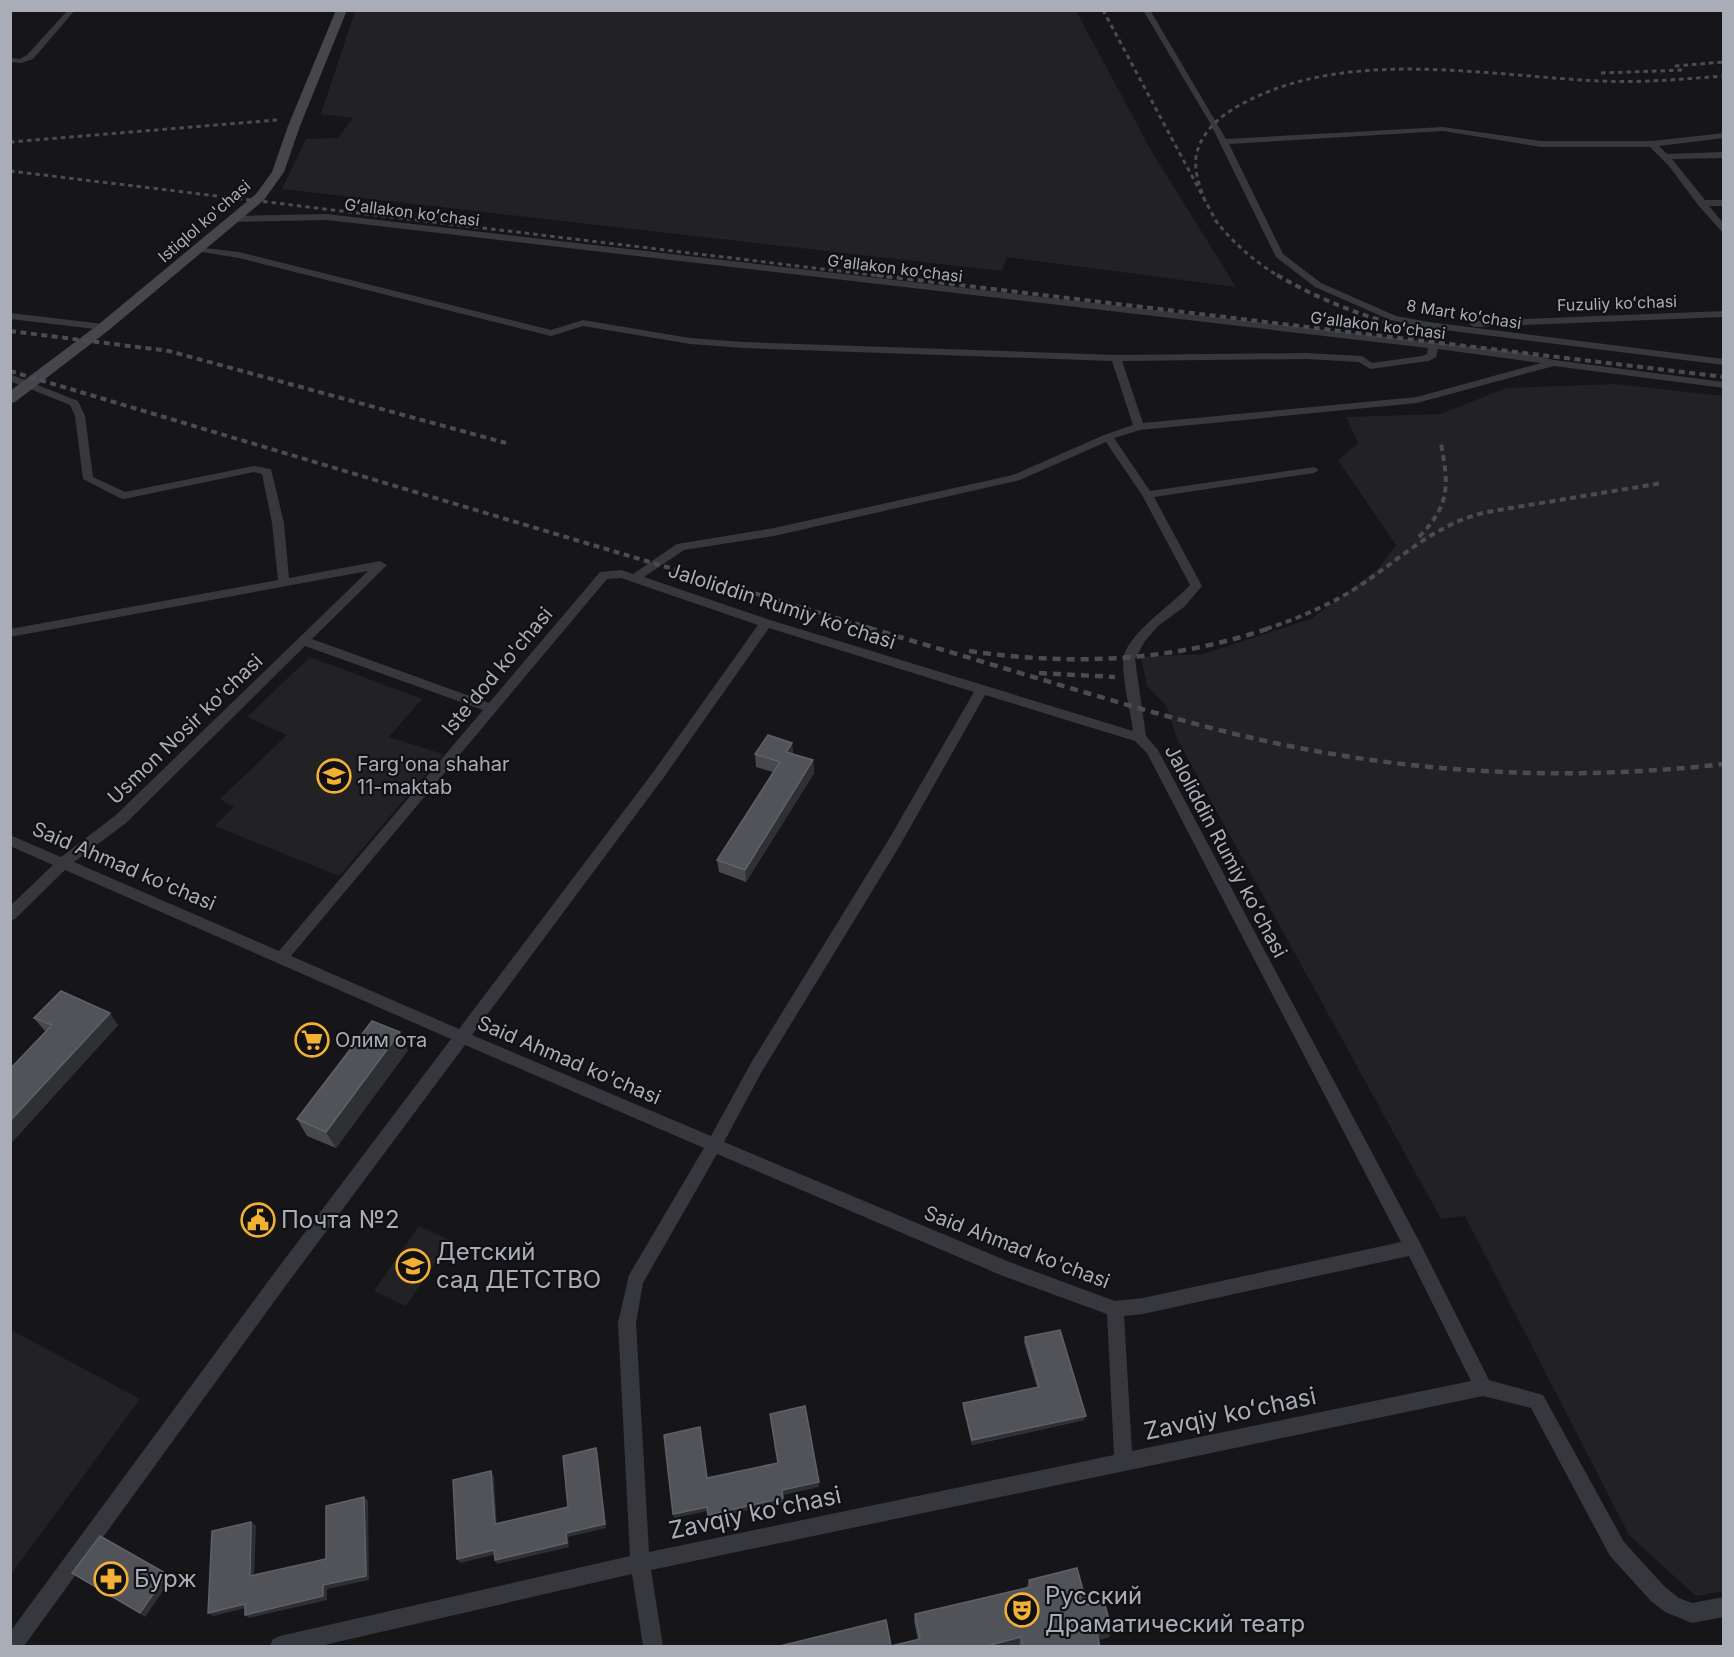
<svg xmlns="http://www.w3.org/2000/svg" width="1734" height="1657" font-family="Inter,sans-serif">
<rect width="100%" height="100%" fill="#161618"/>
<g fill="#222225">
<path d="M 355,11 L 1076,11 L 1152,152 L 1236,287 L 1007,257 L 1002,271 L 282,189 L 306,139 L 338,138 L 353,118 L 321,114 Z"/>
<path d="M 1616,384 L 1723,396 L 1724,1591 L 1696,1596 L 1629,1535 L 1465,1216 L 1441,1219 L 1177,739 L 1167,707 L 1147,686 L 1141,657 L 1203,654 L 1311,619 L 1379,568 L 1396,545 L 1338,460 L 1358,443 L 1346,417 L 1441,414 L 1506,388 Z"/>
<path d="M 310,657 L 422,699 L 389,737 L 443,754 L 339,876 L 215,826 L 234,807 L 220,799 L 287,735 L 247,717 Z"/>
<path d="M 419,1226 L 450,1240 L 406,1306 L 374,1291 Z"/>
<path d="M 11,1330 L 140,1399 L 11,1574 Z"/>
</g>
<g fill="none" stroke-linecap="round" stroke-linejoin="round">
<g fill="#37383d" fill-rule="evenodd">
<path d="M 68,10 L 75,10 L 33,59 L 21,63 L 10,62 L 10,58 L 20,59 L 27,55 Z"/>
<path d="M 1143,10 L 1150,10 L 1226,139 L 1443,127 L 1541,141 L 1652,141 L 1724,133 L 1724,138 L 1659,146 L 1667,154 L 1724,152 L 1724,158 L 1672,159 L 1705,200 L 1724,200 L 1724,206 L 1709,206 L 1724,224 L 1724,234 L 1698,205 L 1669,166 L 1650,147 L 1541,147 L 1443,131 L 1229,144 L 1283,254 L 1321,283 L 1396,316 L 1429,322 L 1724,359 L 1724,365 L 1429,328 L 1390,320 L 1315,287 L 1276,257 L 1210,123 Z"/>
<path d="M 327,214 L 1524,353 L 1554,360 L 1724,382 L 1724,388 L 1554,366 L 1417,403 L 1140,430 L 1114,438 L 1150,491 L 1314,467 L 1319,470 L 1314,473 L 1154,497 L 1202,586 L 1184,607 L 1158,626 L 1145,641 L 1135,659 L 1146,736 L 1158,750 L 1419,1241 L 1489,1380 L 1543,1395 L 1624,1542 L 1665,1587 L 1679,1598 L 1692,1603 L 1724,1597 L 1724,1617 L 1692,1623 L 1665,1612 L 1651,1601 L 1610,1556 L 1531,1408 L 1483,1396 L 651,1570 L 663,1646 L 643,1646 L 632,1574 L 320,1646 L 270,1646 L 273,1639 L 280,1636 L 630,1556 L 618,1323 L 629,1275 L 704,1148 L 465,1045 L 284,1288 L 24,1646 L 10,1646 L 10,1632 L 272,1276 L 451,1039 L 65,870 L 15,919 L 10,921 L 10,906 L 53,865 L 10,846 L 10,835 L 61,857 L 116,815 L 368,571 L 10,637 L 10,629 L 278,580 L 272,523 L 262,474 L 254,472 L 124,499 L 120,498 L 83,479 L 75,416 L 70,405 L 10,381 L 10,374 L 78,401 L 85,416 L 93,477 L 125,492 L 254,466 L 271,469 L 284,523 L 289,578 L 380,561 L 387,565 L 312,639 L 489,703 L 600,572 L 621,570 L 633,574 L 677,544 L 774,528 L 1013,475 L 1104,435 L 1133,425 L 1112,361 L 744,348 L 690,344 L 583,326 L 551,336 L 239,258 L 196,251 L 196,247 L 239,252 L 551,330 L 583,320 L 690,338 L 744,342 L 1116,355 L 1306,353 L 1362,356 L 1372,363 L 1422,356 L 1427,354 L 1428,348 L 327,220 L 232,222 L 228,219 L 232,216 ZM 1438,349 L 1541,363 L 1417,397 L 1143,423 L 1122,361 L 1306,359 L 1359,362 L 1370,369 L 1429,361 L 1436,357 ZM 1106,442 L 1142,495 L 1190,585 C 1173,604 1124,636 1123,661 C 1123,684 1130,709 1133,731 L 770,620 L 644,577 L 684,550 L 774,536 L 1020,480 ZM 621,578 L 758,625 L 654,771 L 459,1029 L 291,956 L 607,579 ZM 769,628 L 974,692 L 889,839 L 751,1063 L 711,1136 L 472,1035 L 664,777 ZM 305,646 L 483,710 L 279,951 L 74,862 L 126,823 ZM 985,695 L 1135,741 L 1147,753 L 1401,1242 L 1143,1298 L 1115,1301 L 1012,1263 L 724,1142 L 761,1073 L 899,847 ZM 717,1154 L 1003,1276 L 1107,1314 L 1114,1455 L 649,1552 L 636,1323 L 643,1283 ZM 1409,1256 L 1471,1381 L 1132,1451 L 1124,1316 L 1143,1314 Z"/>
<path d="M 1724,311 L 1724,317 L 1474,327 L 1469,324 L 1474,321 Z"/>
<path d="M 10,313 L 104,324 L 109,327 L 104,330 L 10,319 Z"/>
</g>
<path fill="#45474d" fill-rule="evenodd" d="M 336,10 L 347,10 L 300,126 L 284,172 L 264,200 L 109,330 L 15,402 L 10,403 L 10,391 L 99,324 L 256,194 L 272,172 L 288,126 Z"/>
<g stroke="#4a4c52" stroke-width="3" stroke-dasharray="4.5 4" stroke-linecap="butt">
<path d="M 1103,10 L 1216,221 C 1233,243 1255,262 1280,277"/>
<path d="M 1675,66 L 1724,62"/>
<path d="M 1601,73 L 1685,70"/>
<path d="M 10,142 L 277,120"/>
<path d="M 10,171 L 889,277"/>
<path d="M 1205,201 C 1200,187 1194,172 1196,157 C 1200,133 1219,117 1238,106 C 1344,46 1485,76 1601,81 C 1642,83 1683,79 1724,76"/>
</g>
<g stroke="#4a4c52" stroke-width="4" stroke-dasharray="6 4.5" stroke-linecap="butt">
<path d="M 876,275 L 1724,377"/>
<path d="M 1277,275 C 1328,305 1381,323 1439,335"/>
<path d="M 10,331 L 169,351 L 506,443"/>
<path d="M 10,371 L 874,629"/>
<path d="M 1419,537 C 1450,505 1449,486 1441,444"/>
<path d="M 1266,629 C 1299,618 1332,604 1361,585 C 1402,557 1437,523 1487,512 L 1662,483"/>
</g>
<g stroke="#4a4c52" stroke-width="4.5" stroke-dasharray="8 6" stroke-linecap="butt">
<path d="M 869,628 C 933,647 997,666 1060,685 C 1148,711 1237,738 1327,753 C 1459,776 1591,779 1724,764"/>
<path d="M 969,651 C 1074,666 1169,662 1270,628"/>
<path d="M 1039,673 L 1115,677"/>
</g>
</g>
<g fill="#47494d">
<path d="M 792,743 L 793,754 L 813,760 L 814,773 L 746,882 L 719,872 L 717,860 L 773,772 L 756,767 L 755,754 Z"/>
<path d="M 34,1018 L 118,1025 L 13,1141 L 10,1140 L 10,1069 L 46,1031 L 44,1030 Z"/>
<path d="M 408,1050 L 336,1148 L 307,1136 L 297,1119 Z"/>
<path d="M 1025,1337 L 1084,1420 L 972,1445 L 963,1408 L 963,1403 L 1037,1387 L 1024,1342 Z"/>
<path d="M 1029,1580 L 1087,1605 L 1112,1631 L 1109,1637 L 1098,1640 L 1100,1647 L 1019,1647 L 1019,1644 L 1009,1647 L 776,1647 L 891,1646 L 918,1640 L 914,1621 L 915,1614 L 1027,1587 Z"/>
</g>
<g fill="#2f3033">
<path d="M 792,743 L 793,756 L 786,752 Z"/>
<path d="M 813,760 L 814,773 L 746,882 L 745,870 Z"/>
<path d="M 110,1013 L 118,1025 L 13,1141 L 10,1138 L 10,1121 Z"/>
<path d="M 400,1032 L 408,1050 L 336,1148 L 326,1132 Z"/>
<path d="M 1086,1416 L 1084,1420 L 972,1445 L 972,1440 Z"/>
<path d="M 596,1448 L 598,1453 L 606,1528 L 568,1537 L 569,1547 L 497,1564 L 495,1560 L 566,1533 Z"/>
<path d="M 491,1471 L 494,1476 L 497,1528 L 495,1524 Z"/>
<path d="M 819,1482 L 819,1487 L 783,1495 L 782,1490 Z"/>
<path d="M 364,1497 L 368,1501 L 369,1580 L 327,1589 L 327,1600 L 249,1618 L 245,1615 L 323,1585 Z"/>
<path d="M 783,1498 L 784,1502 L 709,1519 L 708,1515 Z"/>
<path d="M 707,1507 L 708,1511 L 674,1518 L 673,1514 Z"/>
<path d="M 251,1522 L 256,1526 L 254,1580 L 250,1576 Z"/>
<path d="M 494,1550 L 497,1554 L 460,1563 L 457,1559 Z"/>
<path d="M 167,1574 L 172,1578 L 145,1617 L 140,1613 Z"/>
<path d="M 245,1604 L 250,1607 L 213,1616 L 208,1613 Z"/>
<path d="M 1112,1631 L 1109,1637 L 1093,1641 L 1097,1634 Z"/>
<path d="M 1021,1637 L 1019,1644 L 1009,1647 L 983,1647 Z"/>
</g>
<g fill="#525359" stroke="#5f6168" stroke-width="1.5">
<path d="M 768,735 L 792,743 L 786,752 L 813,760 L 745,870 L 717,860 L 780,762 L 755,754 Z"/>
<path d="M 61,991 L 110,1013 L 10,1121 L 10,1069 L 52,1025 L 34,1018 Z"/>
<path d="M 372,1021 L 400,1032 L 326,1132 L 297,1119 Z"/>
<path d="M 1060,1330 L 1086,1416 L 972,1440 L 963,1403 L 1039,1387 L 1025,1337 Z"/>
<path d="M 805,1406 L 819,1482 L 782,1490 L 783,1498 L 708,1515 L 707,1507 L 673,1514 L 664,1435 L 700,1427 L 707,1478 L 778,1463 L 770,1414 Z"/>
<path d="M 596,1448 L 605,1524 L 566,1533 L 567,1543 L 495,1560 L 494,1550 L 457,1559 L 453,1480 L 491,1471 L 495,1524 L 568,1507 L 563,1456 Z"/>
<path d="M 364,1497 L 366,1576 L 323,1585 L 323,1596 L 245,1615 L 245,1604 L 208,1613 L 212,1531 L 251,1522 L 250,1576 L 326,1559 L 326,1506 Z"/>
<path d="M 100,1536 L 167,1574 L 140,1613 L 72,1573 Z"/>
<path d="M 1077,1568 L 1087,1605 L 1104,1601 L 1112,1631 L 1097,1634 L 1100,1647 L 1023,1647 L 1021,1637 L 983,1647 L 776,1647 L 886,1620 L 891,1646 L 920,1639 L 915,1614 L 1031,1587 L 1029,1580 Z"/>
</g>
<defs>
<g id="school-ring" transform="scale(1.725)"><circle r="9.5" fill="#111113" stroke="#f2b134" stroke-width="1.5"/><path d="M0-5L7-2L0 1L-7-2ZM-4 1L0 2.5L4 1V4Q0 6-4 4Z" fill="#f2b134"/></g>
<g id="supermarket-ring" transform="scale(1.725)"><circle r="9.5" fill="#111113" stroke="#f2b134" stroke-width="1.5"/><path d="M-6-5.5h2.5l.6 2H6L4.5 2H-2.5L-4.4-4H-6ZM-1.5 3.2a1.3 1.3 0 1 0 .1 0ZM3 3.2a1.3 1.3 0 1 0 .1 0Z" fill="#f2b134"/></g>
<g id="civic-ring" transform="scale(1.725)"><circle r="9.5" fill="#111113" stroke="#f2b134" stroke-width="1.5"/><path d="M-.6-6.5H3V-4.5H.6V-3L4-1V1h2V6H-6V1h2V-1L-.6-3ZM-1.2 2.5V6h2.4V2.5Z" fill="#f2b134"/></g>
<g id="pharmacy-ring" transform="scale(1.725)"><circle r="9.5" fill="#111113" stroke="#f2b134" stroke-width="1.5"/><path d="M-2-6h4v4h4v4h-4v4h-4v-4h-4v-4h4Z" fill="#f2b134"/></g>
<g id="theatre-ring" transform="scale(1.725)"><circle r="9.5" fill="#111113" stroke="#f2b134" stroke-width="1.5"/><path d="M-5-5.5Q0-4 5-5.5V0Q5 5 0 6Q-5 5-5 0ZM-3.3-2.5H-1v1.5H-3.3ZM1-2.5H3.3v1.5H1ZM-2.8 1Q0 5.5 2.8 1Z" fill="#f2b134"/></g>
</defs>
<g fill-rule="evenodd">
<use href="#school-ring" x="334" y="776"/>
<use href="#supermarket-ring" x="312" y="1040"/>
<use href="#civic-ring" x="258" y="1220"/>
<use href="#school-ring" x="413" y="1266"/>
<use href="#pharmacy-ring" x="111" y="1579"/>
<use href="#theatre-ring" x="1022" y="1610"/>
</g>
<g text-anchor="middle" stroke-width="4.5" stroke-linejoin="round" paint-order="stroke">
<g font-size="16" fill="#a8adb8" stroke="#111113">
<text transform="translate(412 212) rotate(7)" y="6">Gʻallakon koʻchasi</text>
<text transform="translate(204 221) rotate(-41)" y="6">Istiqlol ko'chasi</text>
<text transform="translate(895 268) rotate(7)" y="6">Gʻallakon koʻchasi</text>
<text transform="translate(1617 303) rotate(-2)" y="6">Fuzuliy koʻchasi</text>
<text transform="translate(1464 314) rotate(9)" y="6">8 Mart koʻchasi</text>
<text transform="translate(1378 325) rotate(7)" y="6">Gʻallakon koʻchasi</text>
</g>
<g font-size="20" fill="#a8adb8" stroke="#111113">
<text transform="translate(782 606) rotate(18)" y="7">Jaloliddin Rumiy koʻchasi</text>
<text transform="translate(497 671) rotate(-50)" y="7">Iste'dod ko'chasi</text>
<text transform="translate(185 729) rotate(-44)" y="7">Usmon Nosir ko'chasi</text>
<text transform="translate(1226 851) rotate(62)" y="7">Jaloliddin Rumiy koʻchasi</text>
<text transform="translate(124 866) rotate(23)" y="7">Said Ahmad ko'chasi</text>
<text transform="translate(569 1060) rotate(23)" y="7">Said Ahmad ko'chasi</text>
<text transform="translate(1017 1247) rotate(21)" y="7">Said Ahmad ko'chasi</text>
</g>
<g font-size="20" fill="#a8adb8" stroke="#111113" text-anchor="start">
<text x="357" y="771">Farg'ona shahar<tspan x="357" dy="23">11-maktab</tspan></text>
<text x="335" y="1047">Олим ота</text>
</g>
<g font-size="24" fill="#a8adb8" stroke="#111113" text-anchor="start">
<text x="281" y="1228">Почта №2</text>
<text x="436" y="1260">Детский<tspan x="436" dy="28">сад ДЕТСТВО</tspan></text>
<text x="134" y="1587">Бурж</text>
<text x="1045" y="1604">Русский<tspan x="1045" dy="28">Драматический театр</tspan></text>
</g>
<g font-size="24" fill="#a8adb8" stroke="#111113">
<text transform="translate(1230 1414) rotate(-12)" y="8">Zavqiy koʻchasi</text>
<text transform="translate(755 1513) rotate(-12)" y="8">Zavqiy koʻchasi</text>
</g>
</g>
<rect width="1734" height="1657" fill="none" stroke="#a8adb8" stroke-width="24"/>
</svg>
